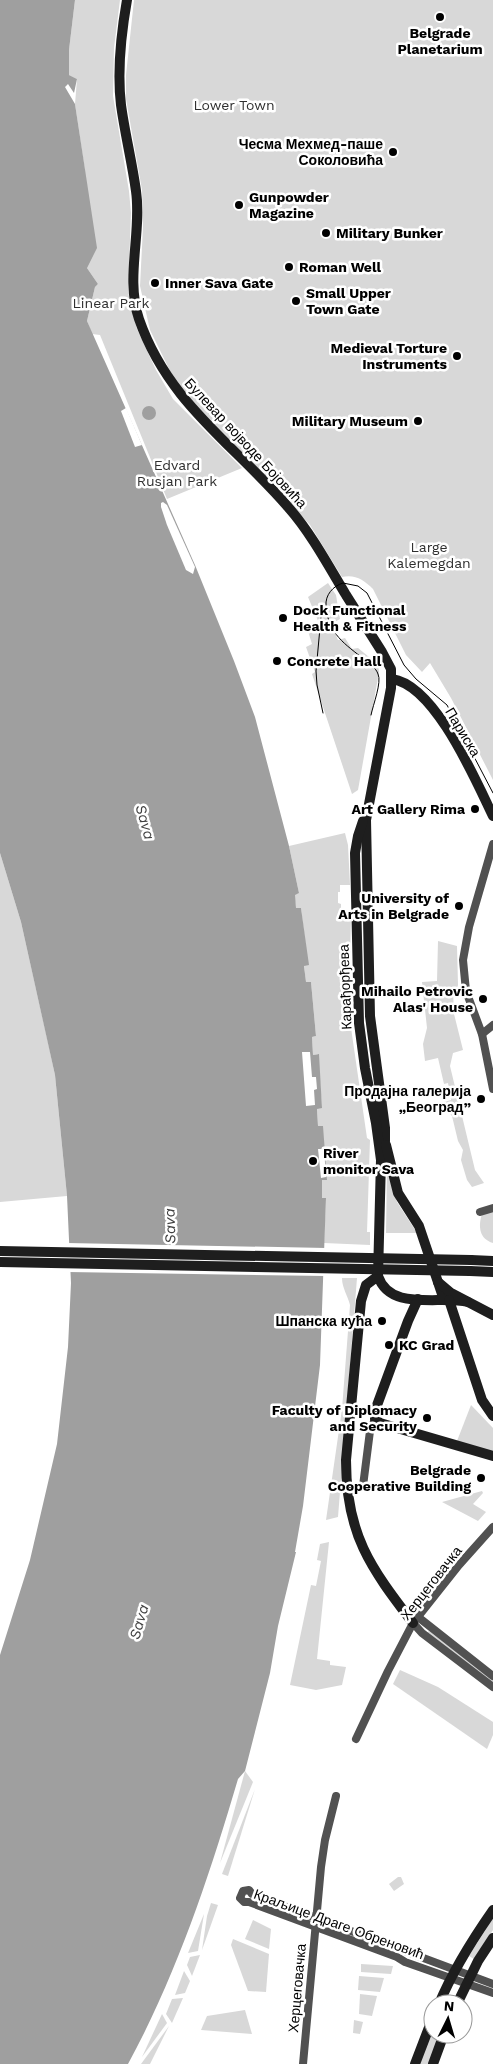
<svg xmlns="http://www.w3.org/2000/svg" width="493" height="2064" font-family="'Work Sans',sans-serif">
<rect width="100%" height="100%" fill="#fff"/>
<g fill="#d8d8d8">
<path d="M 75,0 L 120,0 L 114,48 L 113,96 L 129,191 L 131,213 L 128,292 L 133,314 L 137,329 L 156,370 L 173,399 L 242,468 L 167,499 L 100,335 L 92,334 L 87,321 L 95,287 L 98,284 L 87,268 L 85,171 L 75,104 L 77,79 L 69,75 L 69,50 Z"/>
<path d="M 134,0 L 493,0 L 493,780 L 451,698 L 430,663 L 422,672 L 406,655 L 373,589 C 364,580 355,574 342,577 L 310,525 L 282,495 L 200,413 L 175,381 L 150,330 L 140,286 L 143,227 L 142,190 L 126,99 L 126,75 Z"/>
<path d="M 328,583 L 336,595 L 340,619 L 331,624 L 338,640 L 345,638 L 352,649 L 358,648 L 369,657 L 378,661 L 379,672 L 358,790 L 352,794 L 312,674 L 315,672 L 306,647 L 312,644 L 307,628 L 319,623 L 308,597 Z"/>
<path d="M 345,833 L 348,845 L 350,885 L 340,885 L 340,892 L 338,892 L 338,903 L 341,904 L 341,910 L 351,910 L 349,1014 L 367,1138 L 370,1140 L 367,1232 L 370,1232 L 370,1245 L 324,1243 L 326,1199 L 322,1198 L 322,1180 L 327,1180 L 322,1126 L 318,1126 L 317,1108 L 322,1108 L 318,1054 L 313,1055 L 312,1037 L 316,1036 L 311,982 L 306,983 L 304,965 L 308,965 L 301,908 L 296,908 L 294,894 L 299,893 L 289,846 Z"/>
<path d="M 0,853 L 21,922 L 49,1047 L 55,1075 L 67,1196 L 0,1202 Z"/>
<path d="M 438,941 L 457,946 L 458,985 L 457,989 L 453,990 L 454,1014 L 463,1050 L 453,1053 L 450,1066 L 475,1170 L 484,1183 L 472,1187 L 467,1180 L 461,1160 L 463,1150 L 458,1141 L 452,1116 L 440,1103 L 451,1100 L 448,1083 L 444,1084 L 438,1058 L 425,1061 L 423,1044 L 427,1028 L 422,982 L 437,981 Z"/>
<path d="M 387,1167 L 397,1202 L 417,1233 L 386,1233 Z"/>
<path d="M 493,1210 L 493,1243 C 479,1239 478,1226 482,1214 Z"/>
<path d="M 342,1278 L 357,1278 L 338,1517 L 326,1520 L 342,1409 L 350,1305 C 348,1296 342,1288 342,1278 Z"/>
<path d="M 471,1405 L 493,1428 L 493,1452 L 457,1441 Z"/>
<path d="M 482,1491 L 483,1493 L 473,1504 L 486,1512 L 478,1521 L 442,1502 Z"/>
<path d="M 329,1542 L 317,1659 L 330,1661 L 330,1665 L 346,1667 L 342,1685 L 316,1690 L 290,1685 L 311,1585 L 316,1586 L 321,1561 L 317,1560 L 320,1544 Z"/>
<path d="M 429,1631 L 493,1679 L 493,1685 L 427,1633 Z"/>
<path d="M 400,1670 L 438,1687 L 493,1722 L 493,1735 L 487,1749 L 393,1684 Z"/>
<path d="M 245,1771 L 253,1782 L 220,1863 Z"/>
<path d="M 255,1789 L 228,1876 L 222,1874 Z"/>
<path d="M 398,1877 L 401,1877 L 404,1884 L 394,1891 L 389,1884 Z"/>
<path d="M 211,1903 L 218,1905 L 202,1950 L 207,1916 Z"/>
<path d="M 204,1914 L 198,1951 L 188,1953 Z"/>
<path d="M 493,1918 L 493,1930 L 474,1959 L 469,1956 Z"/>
<path d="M 253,1920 L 271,1929 L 269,1949 L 245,1939 Z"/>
<path d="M 233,1939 L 269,1954 L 266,1992 L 248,1991 L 231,1945 Z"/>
<path d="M 200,1955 L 192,1976 L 187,1965 L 190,1957 Z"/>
<path d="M 361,1964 L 393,1966 L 391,1974 L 361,1972 Z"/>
<path d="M 184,1971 L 190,1981 L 185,1993 L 175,1995 Z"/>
<path d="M 359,1976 L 384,1978 L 380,1992 L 358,1990 Z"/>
<path d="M 360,1994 L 377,1996 L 372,2016 L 359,2014 Z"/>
<path d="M 183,1998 L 172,2023 L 166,2014 L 172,1999 Z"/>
<path d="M 245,2010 L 252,2034 L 201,2030 L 207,2016 Z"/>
<path d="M 162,2014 L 167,2023 L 142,2057 Z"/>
<path d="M 433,2017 L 433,2034 L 444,2034 L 433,2064 L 415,2064 Z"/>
<path d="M 354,2020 L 363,2022 L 360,2034 L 353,2033 Z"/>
<path d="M 169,2026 L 150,2064 L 141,2064 Z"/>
</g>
<g fill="#9f9f9f">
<path d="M 0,0 L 75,0 L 69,50 L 69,75 L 77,79 L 74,93 L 68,84 L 65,87 L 75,104 L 97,248 L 87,268 L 98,284 L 95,287 L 87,321 L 195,565 L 234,661 L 255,717 L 289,846 L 299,893 L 295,895 L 296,908 L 301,908 L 309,965 L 304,966 L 306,982 L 311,982 L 316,1036 L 312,1037 L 313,1055 L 319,1054 L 322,1108 L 317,1109 L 318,1126 L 323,1126 L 327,1180 L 322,1180 L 322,1198 L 326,1198 L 320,1365 L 303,1506 L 295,1552 L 296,1552 L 278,1626 L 270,1673 L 245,1771 L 238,1779 C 209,1877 177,1974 128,2064 L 0,2064 L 0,1655 L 30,1560 L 57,1444 L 68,1347 L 71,1283 L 67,1196 L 55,1075 L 21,922 L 0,853 Z"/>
<circle cx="149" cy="413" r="7"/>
</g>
<g fill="#fff">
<path d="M 126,408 L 142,445 L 135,447 L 121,411 Z"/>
<path d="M 163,502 L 167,505 L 195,567 L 193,574 L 186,570 L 167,525 L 161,507 L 161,503 Z"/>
<path d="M 302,1052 L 310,1052 L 312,1077 L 316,1077 L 317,1089 L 314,1090 L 315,1105 L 306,1106 Z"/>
<path d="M 318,1149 L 324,1149 L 326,1177 L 321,1178 Z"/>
<path d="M 67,1243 L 326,1248 L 325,1276 L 68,1272 Z"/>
</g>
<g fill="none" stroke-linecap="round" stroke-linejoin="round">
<g stroke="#515151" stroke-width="8">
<path d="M 493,844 L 469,927 L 463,960 L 466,991 L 482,1034 L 493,1089"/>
<path d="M 482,1034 L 493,1025"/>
<path d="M 480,1212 L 493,1208"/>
<path d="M 363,1486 L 370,1431 L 375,1419"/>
<path d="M 418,1617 L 493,1676"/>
<path d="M 413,1623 L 422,1633 L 493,1687"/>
<path d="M 356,1739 L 388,1671 L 413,1623 L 459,1565 L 493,1527"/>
<path d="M 493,1984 L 252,1894 L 249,1890 L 243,1891 L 240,1898 L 244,1902 L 249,1902 L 397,1957 L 405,1962 L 493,1993"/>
<path d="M 303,2064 L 321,1867 L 325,1840 L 336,1796"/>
</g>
<g stroke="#1e1e1e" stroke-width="10">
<path d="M 127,0 C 121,34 117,71 121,105 C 125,134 132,162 136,191 C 142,233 125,278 139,319 C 168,403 233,443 288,507 C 311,533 328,565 346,595 C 358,614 370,633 382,652 L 391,669 L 391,688 L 366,820 L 370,1016 L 385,1128 L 385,1141 L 381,1160"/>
<path d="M 392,679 C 435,685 475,779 493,816"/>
<path d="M 363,821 L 358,836 L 355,853 L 359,1023 L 365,1068 L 376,1123 L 381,1160 L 378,1276 C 390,1312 440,1295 468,1302"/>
<path d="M 386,1145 L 398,1193 L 419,1226 L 444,1300"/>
<path d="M 471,1260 L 493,1261"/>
<path d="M 0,1262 L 256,1267"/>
<path d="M 470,1271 L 493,1272"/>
<path d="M 378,1276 L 366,1285 L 361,1301 L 346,1460 C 346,1534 370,1567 413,1623"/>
<path d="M 438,1282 L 451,1293 L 493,1315"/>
<path d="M 418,1299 L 408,1321 L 376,1408 L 375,1419 L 380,1423 L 493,1456"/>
<path d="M 449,1300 L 482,1400 L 493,1416"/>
<path d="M 439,2004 C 453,1970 472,1940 493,1910"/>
<path d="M 457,2004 L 478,1961 L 493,1938"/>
<path d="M 415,2064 L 433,2017"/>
<path d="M 433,2064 L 444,2034"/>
</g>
<g stroke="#000" stroke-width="1">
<path d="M 322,606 L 316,671 L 317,685 L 323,713"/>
<path d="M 371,715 C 373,705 382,682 378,674 C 376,668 370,664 365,660 C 345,644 328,634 326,606 C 325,595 333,586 343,583 L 358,586 L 367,593 L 404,665 L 416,679 L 447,705 L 493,793"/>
</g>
<g stroke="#1e1e1e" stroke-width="10">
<path d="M 0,1251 L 471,1260"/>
<path d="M 256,1267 L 470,1271"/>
</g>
</g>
<g fill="#000" stroke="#fff" stroke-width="2">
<circle cx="440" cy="17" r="5"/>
<circle cx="393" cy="152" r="5"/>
<circle cx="239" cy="205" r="5"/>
<circle cx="326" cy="233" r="5"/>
<circle cx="289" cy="267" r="5"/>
<circle cx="155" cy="283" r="5"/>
<circle cx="296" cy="301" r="5"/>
<circle cx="457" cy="356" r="5"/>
<circle cx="418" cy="421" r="5"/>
<circle cx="283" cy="618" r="5"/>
<circle cx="277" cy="661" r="5"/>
<circle cx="475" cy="809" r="5"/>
<circle cx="459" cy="906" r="5"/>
<circle cx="483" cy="999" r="5"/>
<circle cx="481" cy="1099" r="5"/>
<circle cx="313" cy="1161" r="5"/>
<circle cx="382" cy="1321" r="5"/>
<circle cx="389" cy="1345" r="5"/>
<circle cx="427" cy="1418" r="5"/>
<circle cx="481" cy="1478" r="5"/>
</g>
<g text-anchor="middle" stroke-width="5" stroke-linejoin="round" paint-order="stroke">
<g font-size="14" font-weight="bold" fill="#000" stroke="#fff" text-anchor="end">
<text x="440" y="38" text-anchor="middle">Belgrade<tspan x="440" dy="16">Planetarium</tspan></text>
<text x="383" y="149">Чесма Мехмед-паше<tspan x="383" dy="16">Соколовића</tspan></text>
<text x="249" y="202" text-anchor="start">Gunpowder<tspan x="249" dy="16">Magazine</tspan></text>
<text x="336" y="238" text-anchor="start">Military Bunker</text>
<text x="299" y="272" text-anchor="start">Roman Well</text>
<text x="165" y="288" text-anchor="start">Inner Sava Gate</text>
<text x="306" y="298" text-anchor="start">Small Upper<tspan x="306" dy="16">Town Gate</tspan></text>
<text x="447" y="353">Medieval Torture<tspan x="447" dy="16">Instruments</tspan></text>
<text x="408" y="426">Military Museum</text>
<text x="293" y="615" text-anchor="start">Dock Functional<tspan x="293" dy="16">Health &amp; Fitness</tspan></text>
<text x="287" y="666" text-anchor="start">Concrete Hall</text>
<text x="465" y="814">Art Gallery Rima</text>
<text x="449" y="903">University of<tspan x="449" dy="16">Arts in Belgrade</tspan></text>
<text x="473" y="996">Mihailo Petrovic<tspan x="473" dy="16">Alas' House</tspan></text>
<text x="471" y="1096">Продајна галерија<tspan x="471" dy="16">„Београд”</tspan></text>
<text x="323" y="1158" text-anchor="start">River<tspan x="323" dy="16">monitor Sava</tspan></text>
<text x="372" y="1326">Шпанска кућа</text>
<text x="399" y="1350" text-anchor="start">KC Grad</text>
<text x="417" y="1415">Faculty of Diplomacy<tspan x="417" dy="16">and Security</tspan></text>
<text x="471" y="1475">Belgrade<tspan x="471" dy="16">Cooperative Building</tspan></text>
</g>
<g font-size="14" fill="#2f2f2f" stroke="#fff">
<text x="234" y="110">Lower Town</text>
<text x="111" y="308">Linear Park</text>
<text x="177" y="470">Edvard<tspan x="177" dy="16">Rusjan Park</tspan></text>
<text x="429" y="552">Large<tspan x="429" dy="16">Kalemegdan</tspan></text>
</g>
<g font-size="14" fill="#000" stroke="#fff">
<text transform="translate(246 443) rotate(47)" y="5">Булевар војводе Бојовића</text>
<text transform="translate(463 732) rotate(59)" y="5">Париска</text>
<text transform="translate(345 987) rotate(-92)" y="5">Карађорђева</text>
<text transform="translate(431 1583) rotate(-52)" y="5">Херцеговачка</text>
<text transform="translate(339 1924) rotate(20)" y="5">Краљице Драге Обреновић</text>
<text transform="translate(297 1988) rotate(-85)" y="5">Херцеговачка</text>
</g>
<g font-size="15" font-style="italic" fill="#404040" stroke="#fff">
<text transform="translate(145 822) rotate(74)" y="5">Sava</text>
<text transform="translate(170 1226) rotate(-92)" y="5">Sava</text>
<text transform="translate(139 1622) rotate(-74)" y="5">Sava</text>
</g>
</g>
<g transform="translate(448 2019) rotate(5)"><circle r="24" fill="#ffffff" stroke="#999999"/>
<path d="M0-4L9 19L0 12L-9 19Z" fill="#000000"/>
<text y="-8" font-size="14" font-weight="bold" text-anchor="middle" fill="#000000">N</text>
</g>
</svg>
